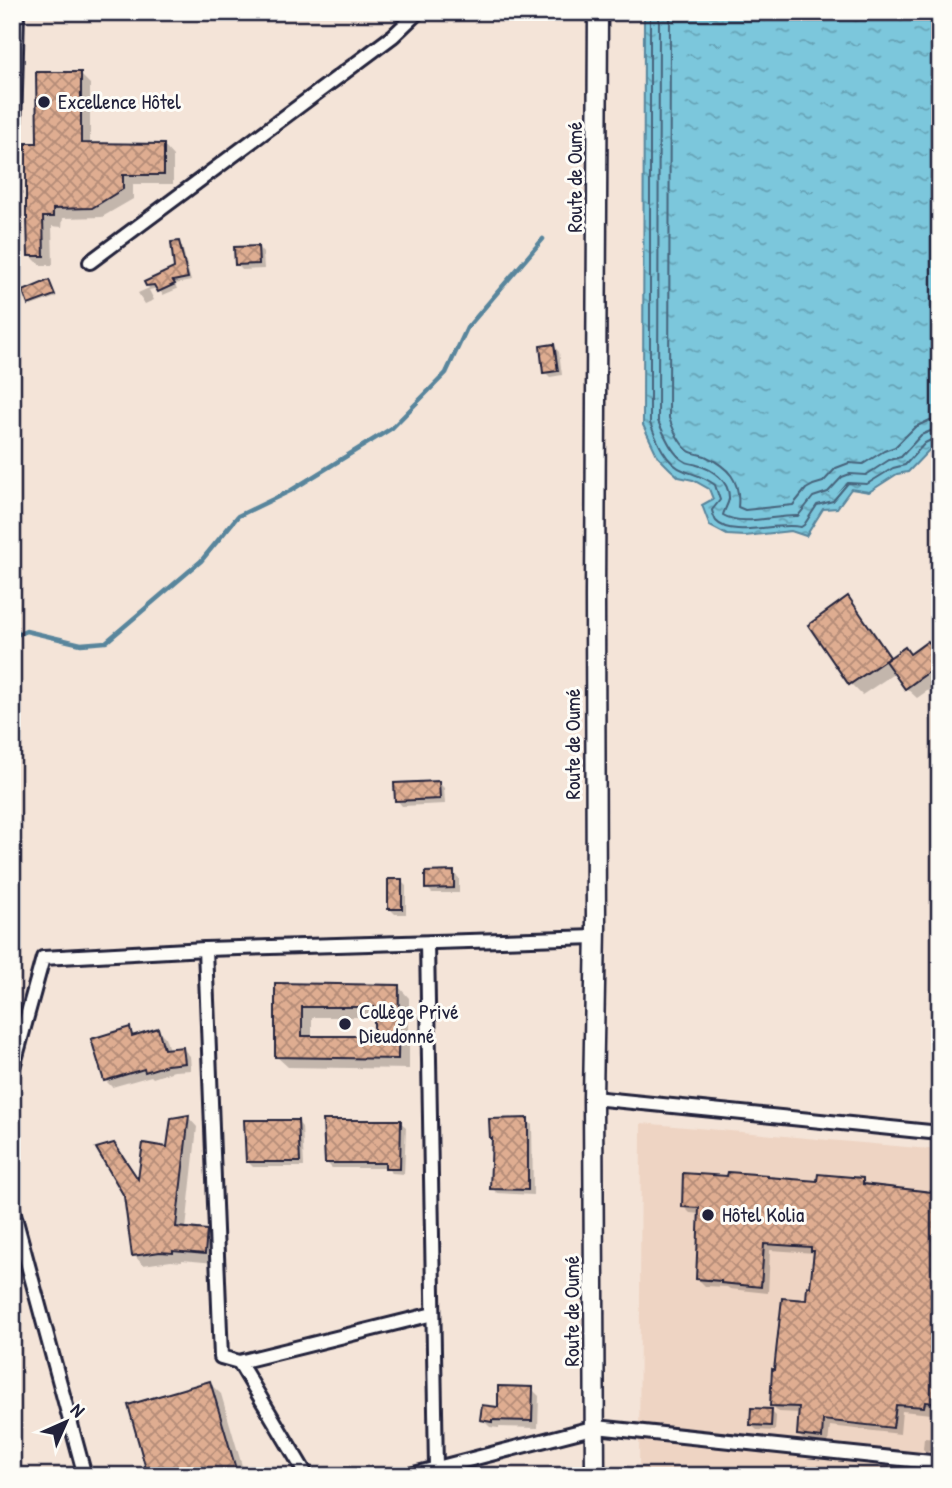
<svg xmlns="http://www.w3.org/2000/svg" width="952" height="1488" font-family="'Patrick Hand',sans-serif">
<defs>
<pattern id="water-ripples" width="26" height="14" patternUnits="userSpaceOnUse" patternTransform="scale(1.75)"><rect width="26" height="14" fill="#7cc7dc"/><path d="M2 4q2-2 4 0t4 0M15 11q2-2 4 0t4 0" fill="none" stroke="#65a1b4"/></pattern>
<pattern id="building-cross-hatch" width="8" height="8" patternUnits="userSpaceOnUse" patternTransform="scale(1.75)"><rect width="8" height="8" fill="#dfad91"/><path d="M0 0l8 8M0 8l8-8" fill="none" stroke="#b48c78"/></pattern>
</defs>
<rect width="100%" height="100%" fill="#f4e4d8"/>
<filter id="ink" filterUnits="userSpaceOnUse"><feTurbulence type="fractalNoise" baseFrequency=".0143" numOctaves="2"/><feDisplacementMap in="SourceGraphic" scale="14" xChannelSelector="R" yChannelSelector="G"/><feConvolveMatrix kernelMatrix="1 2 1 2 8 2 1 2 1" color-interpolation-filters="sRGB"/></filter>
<g filter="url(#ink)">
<path fill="#eed4c3" d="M 641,1123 L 940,1150 L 940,1476 L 639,1476 Z"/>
<path fill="url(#water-ripples)" stroke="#58859c" stroke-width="2" d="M 644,12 L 940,12 L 940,444 L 930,449 L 908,472 L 897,474 L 869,492 L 851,489 L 837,508 L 823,509 L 806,536 L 791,531 L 745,536 L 727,535 L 710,526 L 702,505 L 713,499 L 709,489 L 693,480 L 679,477 L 670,469 L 658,457 L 643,425 Z"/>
<g fill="#0003" fill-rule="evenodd">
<path d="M 80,74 L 90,84 L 90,145 L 164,146 L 173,156 L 173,184 L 133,184 L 133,199 L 102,217 L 63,218 L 62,227 L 52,226 L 53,265 L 40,265 L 30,255 L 39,145 Z"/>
<path d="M 178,242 L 182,246 L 191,281 L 175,284 L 177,289 L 163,295 L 158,288 L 149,290 L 154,300 L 145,304 L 138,293 L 149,288 L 147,285 L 176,269 Z"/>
<path d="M 258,247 L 263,253 L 264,269 L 242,270 L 237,264 Z"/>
<path d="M 51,284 L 56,297 L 31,306 L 29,304 Z"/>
<path d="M 554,346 L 559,352 L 562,375 L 550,377 L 545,372 Z"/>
<path d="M 848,599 L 859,610 L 892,658 L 911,656 L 928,643 L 940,656 L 940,682 L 917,698 L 906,688 L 895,673 L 862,695 L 851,684 L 810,625 Z"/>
<path d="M 439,783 L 444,788 L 445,804 L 402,806 L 397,800 Z"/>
<path d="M 453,873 L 459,878 L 459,893 L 432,893 L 427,888 Z"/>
<path d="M 401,881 L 406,886 L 406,914 L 395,914 L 390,909 Z"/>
<path d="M 277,984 L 398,986 L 409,998 L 409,1069 L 288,1067 L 276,1056 ZM 312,1017 L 376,1017 L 376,1038 L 312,1037 Z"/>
<path d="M 129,1029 L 136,1037 L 158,1030 L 165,1037 L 169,1050 L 183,1049 L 190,1056 L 191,1070 L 174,1071 L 153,1078 L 151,1076 L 112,1087 L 105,1080 Z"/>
<path d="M 188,1117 L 197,1127 L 186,1229 L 206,1232 L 216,1241 L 215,1263 L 182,1260 L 182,1262 L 171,1261 L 143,1265 L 134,1255 L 126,1195 L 113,1145 L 123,1155 L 139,1179 L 168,1149 Z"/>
<path d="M 527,1120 L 532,1125 L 533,1195 L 497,1193 L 492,1188 Z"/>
<path d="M 297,1121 L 302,1127 L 304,1167 L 253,1167 L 248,1162 Z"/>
<path d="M 400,1122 L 406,1127 L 404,1174 L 392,1173 L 387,1168 L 332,1168 L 326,1162 Z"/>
<path d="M 769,1179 L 819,1183 L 863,1180 L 869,1187 L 940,1195 L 940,1409 L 931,1408 L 931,1414 L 902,1411 L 900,1434 L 830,1426 L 828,1444 L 805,1441 L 798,1434 L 800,1413 L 779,1412 L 772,1405 L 776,1371 L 808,1302 L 811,1288 L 815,1253 L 770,1250 L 768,1293 L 730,1289 L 727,1287 L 705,1286 L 698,1279 L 700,1214 L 690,1213 L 683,1206 Z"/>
<path d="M 209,1383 L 221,1394 L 245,1476 L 150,1476 Z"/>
<path d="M 532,1389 L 539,1396 L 538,1428 L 499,1427 L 499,1428 L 490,1427 L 482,1419 Z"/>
<path d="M 771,1411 L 776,1416 L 775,1431 L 757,1430 L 751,1425 Z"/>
<path d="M 924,1438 L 939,1439 L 940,1452 L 925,1451 L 923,1449 Z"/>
</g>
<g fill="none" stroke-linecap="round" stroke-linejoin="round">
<g stroke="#46647b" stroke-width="2">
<path d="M 650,12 L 650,423 C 656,439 666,465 685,471 C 696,475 705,477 715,485 L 720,500 L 712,510 C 712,511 715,520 716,521 C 732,539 779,521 801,527 L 804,525 L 817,505 L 833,501 L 848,483 L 867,484 L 893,468 L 905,465 L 925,443 L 935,438 L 940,438"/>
<path d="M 659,12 L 658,421 C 664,434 672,455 686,462 C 687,463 695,464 697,465 C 712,469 730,481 729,499 C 728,505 724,510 723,515 C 743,527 775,515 798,516 L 813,497 L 828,492 L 842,477 L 850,474 L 866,475 L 889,460 L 901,457 L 921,435 L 933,430 L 940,429"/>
<path d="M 670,12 L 669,418 C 673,429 679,444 689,451 C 693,454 700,454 705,456 C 728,467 741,480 738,507 L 745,510 L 793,505 L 806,489 L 813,485 L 823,482 L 836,468 L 849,463 L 863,464 L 884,451 L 895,447 L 915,427 L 930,420 L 940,419"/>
</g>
<path stroke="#58859c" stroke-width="4.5" d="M 12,637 L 26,631 L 81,644 L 106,642 L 201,561 L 238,516 L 290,491 L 392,428 L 446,373 L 467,328 L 543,239"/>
</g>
<g fill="url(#building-cross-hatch)" stroke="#22223b" stroke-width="2" fill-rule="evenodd">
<path d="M 36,72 L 81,72 L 81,143 L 164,144 L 164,175 L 123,175 L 123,189 L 92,208 L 53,209 L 53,217 L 43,217 L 44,256 L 28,256 L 27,217 L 26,217 L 26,143 L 37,143 Z"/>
<path d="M 179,241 L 188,278 L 173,281 L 175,284 L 158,292 L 154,285 L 146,286 L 144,282 L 174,268 L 171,242 Z"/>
<path d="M 258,246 L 259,264 L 235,265 L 234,247 Z"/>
<path d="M 49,280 L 55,295 L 28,305 L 23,291 Z"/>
<path d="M 554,344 L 558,371 L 543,373 L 540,346 Z"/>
<path d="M 848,596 L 890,657 L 849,685 L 808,625 Z"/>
<path d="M 928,641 L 940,657 L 940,664 L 905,689 L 885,661 L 905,647 L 910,654 Z"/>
<path d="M 439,781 L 440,799 L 395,801 L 394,783 Z"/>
<path d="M 454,871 L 454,888 L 425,889 L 425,872 Z"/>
<rect x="388" y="879" width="14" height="30"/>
<path d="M 275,983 L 399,985 L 398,1059 L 275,1057 ZM 302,1007 L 374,1007 L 374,1036 L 302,1036 Z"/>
<path d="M 130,1027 L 132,1036 L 158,1028 L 164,1049 L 183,1047 L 185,1063 L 167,1065 L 145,1072 L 144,1069 L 104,1081 L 91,1039 Z"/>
<path d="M 189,1115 L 176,1227 L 207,1230 L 205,1254 L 173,1251 L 173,1253 L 160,1252 L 132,1256 L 124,1196 L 96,1148 L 114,1143 L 138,1179 L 143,1143 L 167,1147 L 171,1118 Z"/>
<path d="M 528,1118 L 528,1190 L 490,1189 L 492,1138 L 490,1138 L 489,1119 Z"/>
<path d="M 244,1120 L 298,1120 L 300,1162 L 246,1162 Z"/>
<path d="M 323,1120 L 401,1120 L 400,1169 L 385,1169 L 385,1163 L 325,1163 Z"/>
<path d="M 728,1172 L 768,1175 L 768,1177 L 817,1181 L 818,1174 L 863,1178 L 863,1184 L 940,1193 L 940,1403 L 925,1402 L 924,1407 L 896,1405 L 893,1428 L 823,1420 L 822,1438 L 797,1435 L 799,1407 L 770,1406 L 772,1369 L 774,1370 L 782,1298 L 806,1300 L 807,1286 L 810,1287 L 814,1251 L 811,1251 L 811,1247 L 764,1244 L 761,1287 L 721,1283 L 721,1281 L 696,1279 L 699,1208 L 682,1207 L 683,1173 L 727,1176 Z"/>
<path d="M 210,1381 L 238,1476 L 148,1476 L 128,1405 Z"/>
<path d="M 498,1386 L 533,1387 L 532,1421 L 492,1420 L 492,1422 L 480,1420 L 482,1405 L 498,1407 Z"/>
<path d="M 751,1408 L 772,1409 L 771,1426 L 750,1425 Z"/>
</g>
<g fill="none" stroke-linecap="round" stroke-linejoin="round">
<g stroke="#22223b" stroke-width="18">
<g id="minor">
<path d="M 12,208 L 17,12"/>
<path d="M 90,262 L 393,36 L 418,12"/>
<path d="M 427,943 L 436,1468"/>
<path d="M 205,949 L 221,1357 L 239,1362 L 433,1314"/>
<path d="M 12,1071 L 43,958 L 205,949 L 596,937"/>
<path d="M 593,1098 L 940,1133"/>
<path d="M 12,1206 L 85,1476"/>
<path d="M 239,1362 L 307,1476"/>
<path d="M 406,1476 L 596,1427 L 940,1463"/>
</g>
</g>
<g stroke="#22223b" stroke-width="23">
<path id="secondary" d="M 595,1476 L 593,1098 L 596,927 L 595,597 L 598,12"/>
</g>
<use href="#minor" stroke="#fdfcf7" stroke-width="12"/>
<use href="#secondary" stroke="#fdfcf7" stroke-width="18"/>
</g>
</g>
<g fill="#22223b" stroke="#fdfcf7" stroke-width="2.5">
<circle cx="44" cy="102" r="7"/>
<circle cx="345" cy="1024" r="7"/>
<circle cx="708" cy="1215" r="7"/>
</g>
<g text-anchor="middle" stroke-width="6" stroke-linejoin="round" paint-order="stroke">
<g font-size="21" fill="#22223b" stroke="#fdfcf7" text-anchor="start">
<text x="58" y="109">Excellence Hôtel</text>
<text x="359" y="1019">Collège Privé<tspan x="359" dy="24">Dieudonné</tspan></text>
<text x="722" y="1222">Hôtel Kolia</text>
</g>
<g font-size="21" fill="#22223b" stroke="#fdfcf7">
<text transform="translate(575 177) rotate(-90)" y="7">Route de Oumé</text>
<text transform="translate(573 744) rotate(-90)" y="7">Route de Oumé</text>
<text transform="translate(572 1311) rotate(-90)" y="7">Route de Oumé</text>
</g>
</g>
<rect width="952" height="1488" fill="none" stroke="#fdfcf7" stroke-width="42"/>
<rect x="21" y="21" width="910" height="1446" fill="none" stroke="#22223b" stroke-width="2.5" filter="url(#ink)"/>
<g transform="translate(66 1422) rotate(45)" stroke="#fdfcf7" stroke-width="5" paint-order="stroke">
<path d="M0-5L12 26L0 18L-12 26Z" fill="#22223b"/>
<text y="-10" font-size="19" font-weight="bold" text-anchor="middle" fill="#22223b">N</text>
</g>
</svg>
